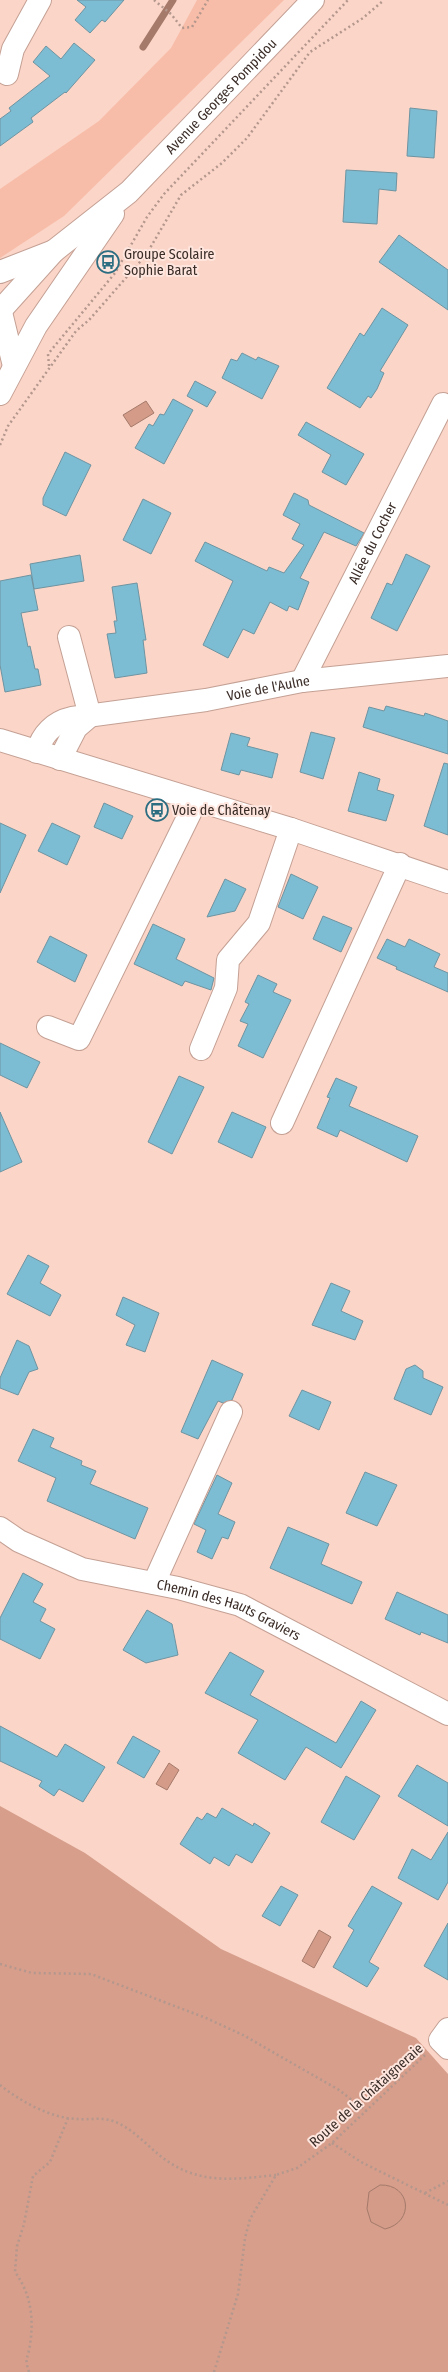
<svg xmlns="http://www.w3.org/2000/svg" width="448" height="2372" font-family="'Fira Sans Condensed',sans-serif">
<rect width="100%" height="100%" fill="#fbd5c8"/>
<path fill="#f7bda9" d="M 197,0 L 284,0 L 64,216 L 0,258 L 0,189 L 99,121 L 171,48 Z"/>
<path fill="#d69e8b" d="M 0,1806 L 85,1853 L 221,1949 L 416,2038 L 448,2074 L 448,2372 L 0,2372 Z"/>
<g fill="#d39b88" stroke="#a57a6b">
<path d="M 146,401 L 154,413 L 131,427 L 123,415 Z"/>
<path d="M 169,1763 L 179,1770 L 167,1790 L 156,1784 Z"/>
<path d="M 319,1930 L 331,1937 L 314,1968 L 302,1961 Z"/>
<path d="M 380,2185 C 411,2184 415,2222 385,2229 L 371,2222 L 367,2209 L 369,2192 Z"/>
</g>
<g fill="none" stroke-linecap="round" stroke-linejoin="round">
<path stroke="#a57a6b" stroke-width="7" d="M 143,47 L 173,0"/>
</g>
<g fill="#7dbdd3" stroke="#6e94a1">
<path d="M 77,0 L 124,0 L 105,22 L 102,20 L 90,33 L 75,20 L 86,7 Z"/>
<path d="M 74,43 L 95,60 L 66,93 L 65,92 L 31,118 L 33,122 L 0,146 L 0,119 L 11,111 L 9,108 L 50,76 L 33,62 L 46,46 L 61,59 Z"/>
<path d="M 410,108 L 437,111 L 434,158 L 407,156 Z"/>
<path d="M 346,170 L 397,173 L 396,191 L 379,189 L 377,224 L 343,222 Z"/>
<path d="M 399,235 L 448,270 L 448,310 L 379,262 Z"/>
<path d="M 382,308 L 408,325 L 380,371 L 384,373 L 377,389 L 371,398 L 368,396 L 360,408 L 327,388 L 360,333 L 364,336 Z"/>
<path d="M 242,353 L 256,360 L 258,357 L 279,366 L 262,399 L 222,378 L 231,359 L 237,361 Z"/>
<path d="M 195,381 L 216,392 L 207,407 L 187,396 Z"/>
<path d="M 173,399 L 193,410 L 164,464 L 135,448 L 149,424 L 153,426 L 160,414 L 164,415 Z"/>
<path d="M 306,422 L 364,454 L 346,485 L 322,472 L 331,455 L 298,435 Z"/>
<path d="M 65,452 L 91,465 L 66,516 L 43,505 L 43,498 Z"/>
<path d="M 294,493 L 308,500 L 309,505 L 364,533 L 356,546 L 324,532 L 300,578 L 309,582 L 298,610 L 289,606 L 287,611 L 270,602 L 254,634 L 243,629 L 228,658 L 203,645 L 233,581 L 195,561 L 205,542 L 267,571 L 269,567 L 284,573 L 304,545 L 292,539 L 300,524 L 283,515 Z"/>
<path d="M 143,499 L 171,513 L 151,554 L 123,540 Z"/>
<path d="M 406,554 L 430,566 L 397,631 L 371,618 L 387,583 L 392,585 Z"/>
<path d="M 80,555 L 84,581 L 34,589 L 30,564 Z"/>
<path d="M 31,575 L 38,610 L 21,613 L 28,647 L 30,646 L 35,669 L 38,669 L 41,685 L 5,692 L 0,665 L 0,581 Z"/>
<path d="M 137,583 L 146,640 L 143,640 L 147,673 L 115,678 L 107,634 L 116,633 L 114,621 L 117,621 L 112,587 Z"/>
<path d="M 386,706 L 424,716 L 425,713 L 448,721 L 448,754 L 363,727 L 369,707 L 384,711 Z"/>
<path d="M 311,732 L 335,738 L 323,779 L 300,772 Z"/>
<path d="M 231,733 L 250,738 L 247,746 L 278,754 L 272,778 L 241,770 L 239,775 L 221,770 Z"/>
<path d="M 444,763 L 448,764 L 448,835 L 424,826 Z"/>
<path d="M 359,772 L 380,779 L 377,790 L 394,795 L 386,821 L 348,811 Z"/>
<path d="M 104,803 L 133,816 L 122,839 L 94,827 Z"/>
<path d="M 0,823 L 26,835 L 0,893 Z"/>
<path d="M 52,823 L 80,836 L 67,865 L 38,851 Z"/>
<path d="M 291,874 L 318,887 L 303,919 L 278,907 Z"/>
<path d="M 225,879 L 246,889 L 235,911 L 207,917 Z"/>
<path d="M 323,916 L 352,928 L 341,952 L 313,939 Z"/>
<path d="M 153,924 L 185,939 L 176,959 L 214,978 L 211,990 L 185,981 L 182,986 L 134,964 Z"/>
<path d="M 50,936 L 87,955 L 75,982 L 37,962 Z"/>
<path d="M 387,939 L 405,947 L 409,939 L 440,954 L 434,967 L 448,973 L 448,992 L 396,969 L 397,967 L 377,958 Z"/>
<path d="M 258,975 L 277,984 L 273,992 L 291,1000 L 263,1058 L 238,1046 L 248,1024 L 240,1021 L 249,1004 L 245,1002 Z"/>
<path d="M 0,1043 L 40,1062 L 27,1088 L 0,1075 Z"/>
<path d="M 179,1076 L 204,1087 L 172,1154 L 148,1142 Z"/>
<path d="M 336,1078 L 357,1087 L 349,1106 L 418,1136 L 407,1162 L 340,1130 L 337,1137 L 317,1128 L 330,1098 L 327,1097 Z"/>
<path d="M 0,1112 L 22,1162 L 0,1172 Z"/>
<path d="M 232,1112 L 266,1127 L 252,1158 L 218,1142 Z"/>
<path d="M 28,1255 L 49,1266 L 40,1283 L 61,1295 L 50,1316 L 7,1294 Z"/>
<path d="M 331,1283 L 350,1291 L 341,1311 L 363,1321 L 355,1340 L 312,1325 Z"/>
<path d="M 123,1297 L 159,1313 L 145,1352 L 126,1345 L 135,1325 L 116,1315 Z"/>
<path d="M 17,1340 L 29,1346 L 38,1369 L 29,1372 L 18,1395 L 0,1388 L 0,1378 Z"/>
<path d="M 212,1360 L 243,1374 L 232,1400 L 223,1403 L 218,1401 L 198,1439 L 181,1432 Z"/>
<path d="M 415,1365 L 423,1371 L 423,1378 L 443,1387 L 431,1415 L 394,1399 L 406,1369 Z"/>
<path d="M 302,1390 L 331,1402 L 319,1430 L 289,1416 Z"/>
<path d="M 33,1429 L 54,1438 L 50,1447 L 82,1461 L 81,1465 L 96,1471 L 90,1484 L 148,1508 L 135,1539 L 47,1501 L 56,1478 L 18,1461 Z"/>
<path d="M 365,1472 L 397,1485 L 377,1526 L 346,1513 Z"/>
<path d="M 217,1475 L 232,1483 L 218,1514 L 235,1522 L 228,1539 L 222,1537 L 212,1559 L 197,1552 L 206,1530 L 194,1524 Z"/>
<path d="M 288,1527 L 329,1544 L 321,1564 L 362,1582 L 352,1604 L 270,1568 Z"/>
<path d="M 23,1573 L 43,1584 L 33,1602 L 46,1609 L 40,1621 L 55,1629 L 40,1659 L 0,1639 L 0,1618 Z"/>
<path d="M 397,1592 L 448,1615 L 448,1643 L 421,1632 L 420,1635 L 385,1619 Z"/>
<path d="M 147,1610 L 172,1624 L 178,1655 L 146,1663 L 123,1650 Z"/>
<path d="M 230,1652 L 264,1671 L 250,1695 L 336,1743 L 361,1701 L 376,1710 L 341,1768 L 306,1747 L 285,1780 L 238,1753 L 258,1720 L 205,1693 Z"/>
<path d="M 0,1726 L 57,1757 L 65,1744 L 105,1767 L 83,1802 L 59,1789 L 54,1796 L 39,1786 L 42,1781 L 0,1761 Z"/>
<path d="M 133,1736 L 160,1751 L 144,1778 L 117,1763 Z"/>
<path d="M 417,1765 L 448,1783 L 448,1826 L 398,1796 Z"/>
<path d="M 346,1776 L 380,1796 L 354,1840 L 321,1822 Z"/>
<path d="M 222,1808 L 253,1826 L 254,1823 L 270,1833 L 252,1863 L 236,1854 L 229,1866 L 214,1857 L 210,1864 L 180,1844 L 197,1817 L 202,1820 L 207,1813 L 216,1818 Z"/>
<path d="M 448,1832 L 448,1882 L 438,1900 L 398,1878 L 412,1849 L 431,1860 Z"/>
<path d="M 281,1886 L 298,1895 L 280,1926 L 262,1916 Z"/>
<path d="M 372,1886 L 402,1903 L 369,1962 L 379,1968 L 367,1987 L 333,1967 L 354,1930 L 348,1926 Z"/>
<path d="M 448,1923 L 448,1980 L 424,1966 Z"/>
</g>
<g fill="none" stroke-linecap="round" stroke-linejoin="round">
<g stroke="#c4a094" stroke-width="24">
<g id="minor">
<path d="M 7,74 L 13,49 L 40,0"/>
<path d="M 0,272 L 54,251"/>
<path d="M 0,308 L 14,366"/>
<path d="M 69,637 L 90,716"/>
<path id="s1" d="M 302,681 L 443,404"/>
<path d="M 0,740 L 291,829 L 448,882"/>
<path id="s2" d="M 37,752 C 42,734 54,722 72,718 L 206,700 L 302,681 L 448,666"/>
<path d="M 60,759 L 76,728 L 90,716"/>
<path d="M 48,1027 L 79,1039 L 196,801"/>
<path d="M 201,1049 L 226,988 L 228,960 L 259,923 L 291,829"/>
<path d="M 282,1123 L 400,864"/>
<path id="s3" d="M 0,1528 L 19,1541 L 82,1569 L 178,1588 L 240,1605 L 448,1714"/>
<path d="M 154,1583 L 231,1412"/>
<path d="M 448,2029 L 440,2040 L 448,2048"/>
</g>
</g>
<g stroke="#c4a094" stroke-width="24">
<g id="major">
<path id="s4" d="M 0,311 L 54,251 L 129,192 L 313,0"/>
<path d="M 0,394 L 36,326 L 113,214"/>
</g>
</g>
<g stroke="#b4978d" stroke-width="2.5" stroke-dasharray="2 3" stroke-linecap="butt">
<path d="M 154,0 L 171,14 L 182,28 L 192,27 L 208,0"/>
<path d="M 49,366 L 48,354 L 115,273 L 147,217 L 164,194 L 348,0"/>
<path d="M 0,445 L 8,426 L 76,331 L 89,320 L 146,255 L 181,195 L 222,163 L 247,138 L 310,52 L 363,18 L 384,0"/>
<path d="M 0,1964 L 32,1973 L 91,1974 L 206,2018 L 243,2035 L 339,2090 L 366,2111"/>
<path d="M 0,2085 C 20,2101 50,2118 77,2119 C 89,2120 102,2117 113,2121 C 130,2127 145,2143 158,2154 C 195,2185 231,2180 276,2175"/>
<path d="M 332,2143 L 361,2162 L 448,2205"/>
<path d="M 425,2193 L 448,2181"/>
<path d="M 29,2372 C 24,2357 28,2359 30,2345 C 34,2318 31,2294 15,2272 L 17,2246 L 24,2224 L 33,2176 L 50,2162 L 68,2118"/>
<path d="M 214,2372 L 238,2294 L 245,2238 L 250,2219 L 276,2175 L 297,2168 L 332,2143 L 425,2055"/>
</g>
<use href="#minor" stroke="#fff" stroke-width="22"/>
<use href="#major" stroke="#fff" stroke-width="22"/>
</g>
<defs>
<g id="bus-ring" transform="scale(1.15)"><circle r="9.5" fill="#fee6de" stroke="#2c6d81" stroke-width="1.5"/><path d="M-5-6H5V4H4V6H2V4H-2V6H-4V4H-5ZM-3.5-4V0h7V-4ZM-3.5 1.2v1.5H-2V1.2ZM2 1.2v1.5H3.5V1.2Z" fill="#2c6d81"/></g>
</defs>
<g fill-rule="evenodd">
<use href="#bus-ring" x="108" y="262"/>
<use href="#bus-ring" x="157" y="810"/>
</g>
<g text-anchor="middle" stroke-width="4" stroke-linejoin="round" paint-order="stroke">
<g font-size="14" fill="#3a2c27" stroke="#fee6de">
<text dy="5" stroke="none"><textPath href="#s4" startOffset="309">Avenue Georges Pompidou</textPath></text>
<text dy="5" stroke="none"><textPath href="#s1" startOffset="155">Allée du Cocher</textPath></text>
<text dy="5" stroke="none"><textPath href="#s2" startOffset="250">Voie de l'Aulne</textPath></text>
<text dy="5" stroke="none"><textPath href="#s3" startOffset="245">Chemin des Hauts Graviers</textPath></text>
<text transform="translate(366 2095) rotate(-42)" y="5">Route de la Châtaigneraie</text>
</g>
<g font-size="14" fill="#3a2c27" stroke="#fee6de" text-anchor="start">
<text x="124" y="259">Groupe Scolaire<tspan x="124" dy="16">Sophie Barat</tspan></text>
<text x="172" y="815">Voie de Châtenay</text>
</g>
</g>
</svg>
